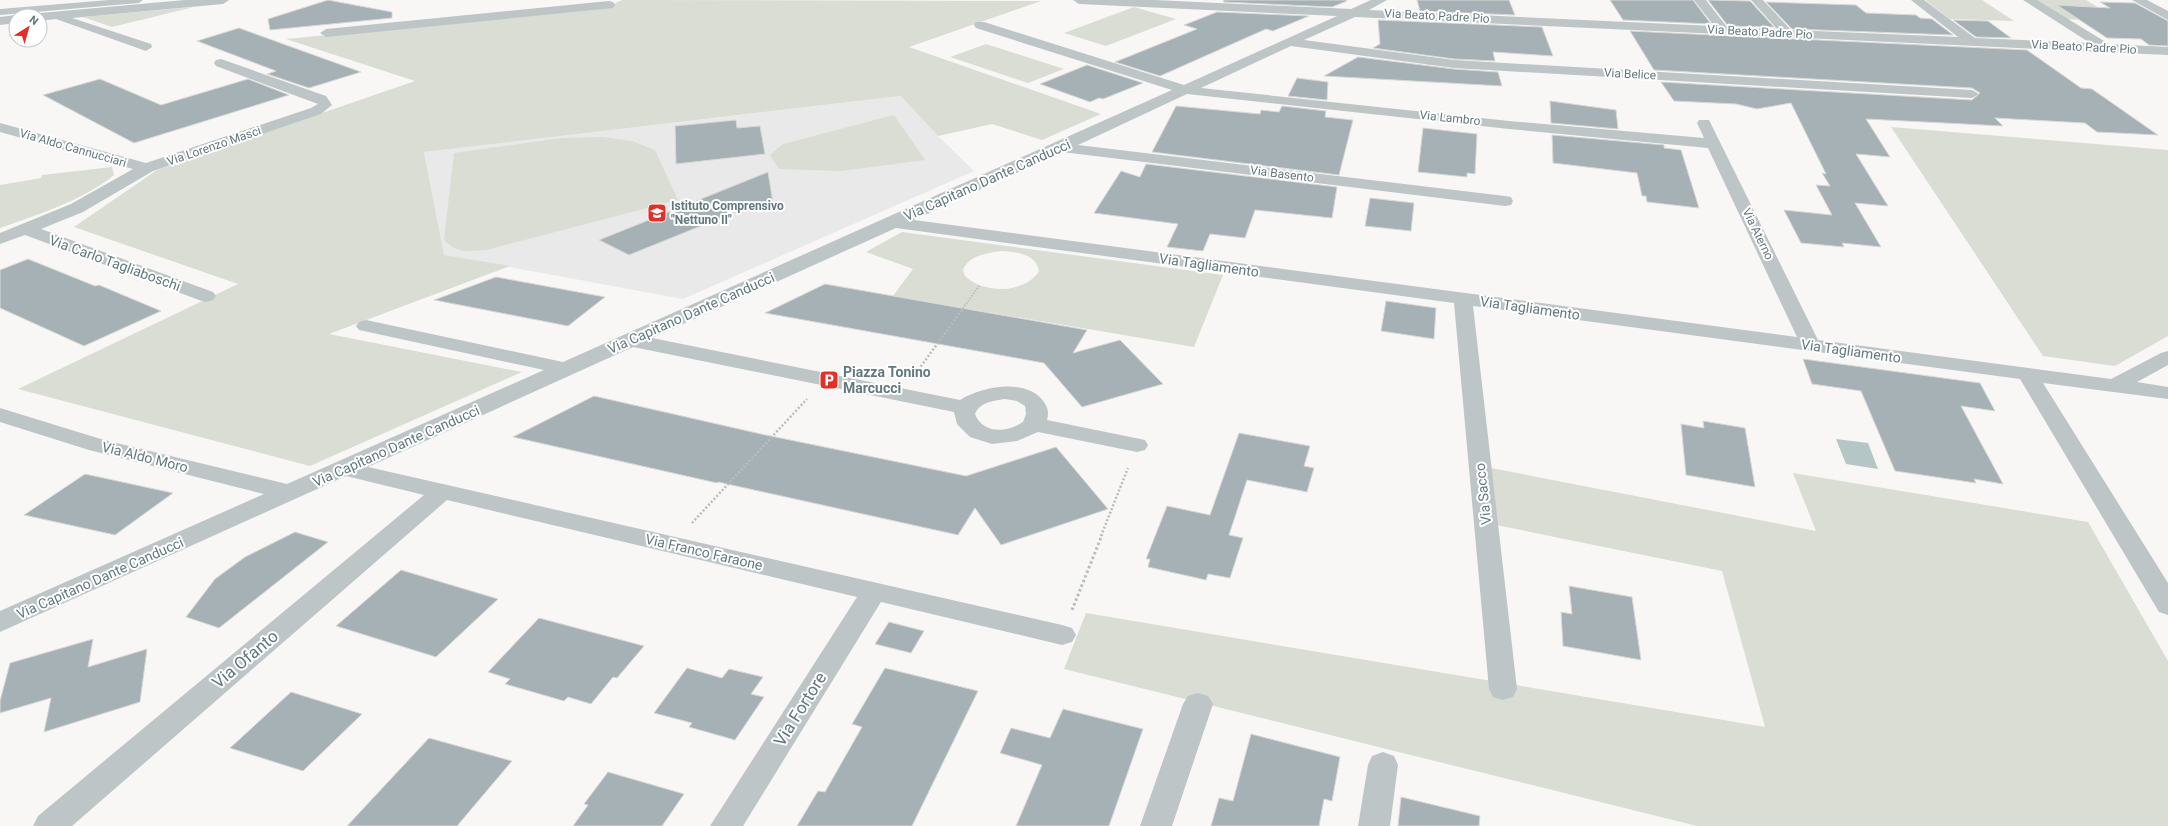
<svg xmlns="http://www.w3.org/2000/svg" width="2168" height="826" font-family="Roboto,sans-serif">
<rect width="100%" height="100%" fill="#f8f7f5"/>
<path fill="#e8e9e8" d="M 902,96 L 938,136 L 974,171 L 683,299 L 444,255 L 424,152 Z"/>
<g fill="#d9ddd4" fill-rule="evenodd">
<path d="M 622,0 L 1041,1 L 909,47 L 1101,114 L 1042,140 L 992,124 L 938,136 L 901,96 L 424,152 L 444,255 L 510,266 L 329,334 L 522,372 L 310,466 L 18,389 L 238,284 L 74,227 L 157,170 L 415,81 L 286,39 L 605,8 Z"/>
<path d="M 1925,0 L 1982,0 L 2014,21 L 1950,19 Z"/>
<path d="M 2034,0 L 2086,0 L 2122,22 L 2064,19 Z"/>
<path d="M 194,7 L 112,27 L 83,17 Z"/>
<path d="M 1134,7 L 1176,19 L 1106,46 L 1064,33 Z"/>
<path d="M 986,44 L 1064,69 L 1028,83 L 950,57 Z"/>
<path d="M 894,115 L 925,160 L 841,171 L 779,169 L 770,155 L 783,144 Z"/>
<path d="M 1891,127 L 2168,150 L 2168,336 L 2115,366 L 2043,356 Z"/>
<path d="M 603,137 L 632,141 L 655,150 L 678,200 L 486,250 C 468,251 458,254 444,240 L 454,153 L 561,138 Z"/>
<path d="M 112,167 L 114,175 C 82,201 39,214 0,228 L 0,185 L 41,178 L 42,175 Z"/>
<path d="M 902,232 L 1223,275 L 1194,347 L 893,296 L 913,269 L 866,252 ZM 1002,251 C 1017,252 1036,254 1039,271 C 1025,294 983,294 965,276 L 963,270 C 969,255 987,253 1002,251 Z"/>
<path d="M 1491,468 L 1816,531 L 1793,473 L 2088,522 L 2168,661 L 2168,826 L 1697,826 L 1064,669 L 1086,613 L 1765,727 L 1722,571 L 1496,525 Z"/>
</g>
<path fill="#b4c6c6" d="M 1836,439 L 1868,443 L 1878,469 L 1846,464 Z"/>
<g fill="#a5b1b4" stroke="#d9d9d7">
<path d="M 328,0 L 392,12 L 392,18 L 270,30 L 268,19 Z"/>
<path d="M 1224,0 L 1346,0 L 1347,1 L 1332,7 L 1223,2 Z"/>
<path d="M 1417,0 L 1509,0 L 1515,15 L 1420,11 Z"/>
<path d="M 1610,0 L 1693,0 L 1711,24 L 1623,20 Z"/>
<path d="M 1708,0 L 1750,1 L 1774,27 L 1728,26 Z"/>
<path d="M 1766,2 L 1856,5 L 1866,13 L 1916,15 L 1920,18 L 1932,19 L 1953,35 L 1792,29 Z"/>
<path d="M 2100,2 L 2135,3 L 2168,21 L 2168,46 L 2149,45 L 2141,39 L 2107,38 L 2057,5 L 2110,8 Z"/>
<path d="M 1217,12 L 1309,16 L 1273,31 L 1266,29 L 1160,76 L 1115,62 L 1197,29 L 1184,25 Z"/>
<path d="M 1378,20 L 1542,27 L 1553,56 L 1493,52 L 1495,61 L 1454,59 L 1373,48 L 1380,44 Z"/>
<path d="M 1953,20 L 1988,21 L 2011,38 L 1976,37 Z"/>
<path d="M 239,28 L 361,72 L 309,88 L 267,74 L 276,71 L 197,41 Z"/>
<path d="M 1630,31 L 2027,50 L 2081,88 L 2092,89 L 2158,135 L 2097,132 L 2085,123 L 1995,118 L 2003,126 L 1866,119 L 1890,157 L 1856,154 L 1888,206 L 1855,203 L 1881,247 L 1842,243 L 1844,247 L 1801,243 L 1784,210 L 1832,215 L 1816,185 L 1830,186 L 1822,173 L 1826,174 L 1791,103 L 1757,109 L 1736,104 L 1674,101 L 1661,82 L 1972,100 L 1980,93 L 1972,88 L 1654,70 Z"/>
<path d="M 1358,57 L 1454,69 L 1498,72 L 1502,86 L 1324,76 Z"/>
<path d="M 1087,65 L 1143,83 L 1103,99 L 1099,98 L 1090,102 L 1040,84 Z"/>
<path d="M 1297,78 L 1328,82 L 1327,100 L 1288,96 Z"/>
<path d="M 100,79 L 161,105 L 248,79 L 289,95 L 134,143 L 43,95 Z"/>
<path d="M 1550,101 L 1616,110 L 1618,129 L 1551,123 Z"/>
<path d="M 1176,106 L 1260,114 L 1261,110 L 1279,112 L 1282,106 L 1326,111 L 1325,117 L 1353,120 L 1339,175 L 1152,152 Z"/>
<path d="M 736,120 L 737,128 L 760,126 L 765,154 L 676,164 L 675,126 Z"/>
<path d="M 1423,128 L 1477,134 L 1475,174 L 1467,173 L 1467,177 L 1418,172 Z"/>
<path d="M 1552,135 L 1664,145 L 1664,148 L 1681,150 L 1699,208 L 1647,202 L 1646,196 L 1642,196 L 1637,173 L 1553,163 Z"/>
<path d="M 1146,164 L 1337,187 L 1332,218 L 1255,210 L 1245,238 L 1210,234 L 1203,251 L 1167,247 L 1178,224 L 1094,213 L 1121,171 L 1140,177 Z"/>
<path d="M 768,172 L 773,203 L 748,207 L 629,255 L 599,240 Z"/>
<path d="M 1370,198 L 1414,203 L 1411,231 L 1365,226 Z"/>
<path d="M 28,259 L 95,286 L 99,285 L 161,311 L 84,346 L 0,308 L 0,270 Z"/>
<path d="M 496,277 L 605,297 L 568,326 L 434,300 Z"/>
<path d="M 825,284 L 1087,330 L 1073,353 L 1120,340 L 1163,384 L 1082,407 L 1044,363 L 765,313 Z"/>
<path d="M 1386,301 L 1436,308 L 1434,339 L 1381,331 Z"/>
<path d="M 1803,359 L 1980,383 L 1995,411 L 1961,406 L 2003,484 L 1974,479 L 1976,483 L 1895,471 L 1861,391 L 1812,384 Z"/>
<path d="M 594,396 L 761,434 L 966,476 L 1056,447 L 1108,509 L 1001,545 L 975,508 L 958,535 L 718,482 L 717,483 L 513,437 Z"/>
<path d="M 1703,421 L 1745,428 L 1755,487 L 1686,475 L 1681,424 L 1704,428 Z"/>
<path d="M 1239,433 L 1310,446 L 1304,466 L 1314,468 L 1307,492 L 1247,480 L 1229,535 L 1243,538 L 1230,578 L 1208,574 L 1206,580 L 1148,567 L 1150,559 L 1146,559 L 1167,506 L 1210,515 Z"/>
<path d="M 85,474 L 173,493 L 115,535 L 24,515 Z"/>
<path d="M 295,532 L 328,542 L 219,628 L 186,617 L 215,579 L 245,557 Z"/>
<path d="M 401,570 L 498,599 L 436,657 L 336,626 Z"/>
<path d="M 1569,586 L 1632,597 L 1641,660 L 1563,646 L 1561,612 L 1572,614 Z"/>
<path d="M 539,618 L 644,646 L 617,678 L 613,677 L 591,704 L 568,697 L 564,701 L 505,684 L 510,679 L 488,672 Z"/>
<path d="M 889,622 L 924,631 L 911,653 L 875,644 Z"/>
<path d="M 93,639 L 88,667 L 147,649 L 140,702 L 44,732 L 51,698 L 0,713 L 0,701 L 10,663 Z"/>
<path d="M 687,668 L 722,678 L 729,669 L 763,677 L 751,694 L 764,697 L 735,740 L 689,727 L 692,723 L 654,713 Z"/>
<path d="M 885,668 L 978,691 L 912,826 L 797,826 L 818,791 L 825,792 L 862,727 L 852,724 Z"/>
<path d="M 291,692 L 362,714 L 303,771 L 230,748 Z"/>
<path d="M 1063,709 L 1143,729 L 1109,826 L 1016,826 L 1042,765 L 1000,753 L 1011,728 L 1050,738 Z"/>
<path d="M 1251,734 L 1340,757 L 1332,801 L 1324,799 L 1319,826 L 1211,826 L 1219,798 L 1233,801 Z"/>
<path d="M 429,738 L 512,761 L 457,826 L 347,826 Z"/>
<path d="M 608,772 L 684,794 L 662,826 L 573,826 L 588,805 L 584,804 Z"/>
<path d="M 1401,797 L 1480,816 L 1479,826 L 1398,826 Z"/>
</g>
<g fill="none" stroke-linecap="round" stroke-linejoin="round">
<path stroke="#b8bdbf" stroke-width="2" stroke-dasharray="1.5 1.5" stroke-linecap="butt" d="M 961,311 L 979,286"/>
<g stroke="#b8bdbf" stroke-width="2.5" stroke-dasharray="2 2" stroke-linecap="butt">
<path d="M 916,373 L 962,310"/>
<path d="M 692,523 L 807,399"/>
<path d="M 1101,536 L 1128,468"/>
</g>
<path stroke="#b8bdbf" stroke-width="3" stroke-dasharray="2.5 2.5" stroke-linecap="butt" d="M 1072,610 L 1102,535"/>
<path fill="#bec5c7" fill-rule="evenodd" d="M 109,0 L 143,0 L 139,3 L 0,15 L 0,9 Z"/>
<g fill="#bec5c7" fill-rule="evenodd">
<path d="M 185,0 L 229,0 L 223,4 L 72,18 L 151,44 L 152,47 L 146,51 L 56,19 L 40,21 L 40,16 L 35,16 L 40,13 Z"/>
<path d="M 1073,0 L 1154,0 L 1351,9 L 1371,0 L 1387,0 L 1369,10 L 1714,26 L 1694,0 L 1706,0 L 1727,27 L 1777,29 L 1751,0 L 1763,0 L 1791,30 L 1958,37 L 1911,0 L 1924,0 L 1975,38 L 2090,43 L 2023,0 L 2037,0 L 2109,44 L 2168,47 L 2168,55 L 1355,17 L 1304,40 L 1454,60 L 1972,90 L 1979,94 L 1972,98 L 1454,68 L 1291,46 L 1201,88 L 1509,121 L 1704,138 L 1697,123 L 1699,120 L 1709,120 L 1818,340 L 2111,379 L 2161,353 L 2168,351 L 2168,365 L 2137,382 L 2168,387 L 2168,399 L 2043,383 L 2168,583 L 2168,615 L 2159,612 L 2020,379 L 1473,306 L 1517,689 L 1513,697 L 1503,700 L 1493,697 L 1489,689 L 1454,303 L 896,228 L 652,338 L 960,400 C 981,387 1027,377 1044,402 C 1048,408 1049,413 1047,420 L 1145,440 L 1148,445 L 1145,450 L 1137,452 L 1038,432 L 1017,441 L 992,444 L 970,437 L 957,424 L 954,412 L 633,347 L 368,467 L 1062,625 L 1072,628 L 1076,635 L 1072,642 L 1062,645 L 881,602 L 743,826 L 710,826 L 857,597 L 447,500 L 72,826 L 33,826 L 38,816 L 424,495 L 346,476 L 0,632 L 0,611 L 264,494 L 89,450 L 0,422 L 0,408 L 104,440 L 287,484 L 544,370 L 359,330 L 356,326 L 359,322 L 366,320 L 563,362 L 1172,90 L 976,28 L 974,25 L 976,22 L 984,22 L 1184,85 L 1337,16 L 1079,4 ZM 1187,94 L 1509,129 L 1708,148 L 1797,337 L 914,220 L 1062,152 L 1505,206 L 1511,205 L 1513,201 L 1511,197 L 1505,196 L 1078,145 ZM 1005,399 L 1017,401 L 1025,406 L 1026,414 L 1023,422 C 1007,433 983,434 975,414 C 980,402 993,401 1005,399 Z"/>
<path d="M 2132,0 L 2147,0 L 2168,11 L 2168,20 Z"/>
<path d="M 609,1 L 613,2 L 615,5 L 613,8 L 326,37 L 320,33 L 326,29 Z"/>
<path d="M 16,15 L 19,16 L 16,16 L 16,23 L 0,25 L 0,17 Z"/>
<path d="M 221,59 L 326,96 L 332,105 L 321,114 L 153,171 L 83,212 L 41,229 L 213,292 L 216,296 L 213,300 L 206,302 L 199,300 L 25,235 L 0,244 L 0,233 L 71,204 L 133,169 L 0,132 L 0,123 L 146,163 L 311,108 L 318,104 L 216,66 L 214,63 L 216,60 Z"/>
<path d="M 1198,693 L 1208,696 L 1213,704 L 1172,826 L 1140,826 L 1183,704 L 1188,696 Z"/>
<path d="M 1383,752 L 1394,756 L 1398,765 L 1390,826 L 1358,826 L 1368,765 L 1372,756 Z"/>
</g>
</g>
<defs>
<g id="school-square" transform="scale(1)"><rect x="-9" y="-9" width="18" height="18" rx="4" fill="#e42e28" stroke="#fff"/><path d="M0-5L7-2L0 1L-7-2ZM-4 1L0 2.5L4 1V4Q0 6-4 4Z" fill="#fff"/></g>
<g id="parking-square" transform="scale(1)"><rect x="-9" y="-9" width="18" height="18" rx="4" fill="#e42e28" stroke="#fff"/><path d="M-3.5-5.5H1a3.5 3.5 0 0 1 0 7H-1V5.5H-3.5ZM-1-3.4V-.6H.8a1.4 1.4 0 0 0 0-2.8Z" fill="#fff"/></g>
</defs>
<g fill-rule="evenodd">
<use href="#school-square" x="657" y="213"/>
<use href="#parking-square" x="829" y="380"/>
</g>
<g text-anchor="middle" stroke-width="4" stroke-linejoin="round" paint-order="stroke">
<g font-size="12" fill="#627980" stroke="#fff">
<text transform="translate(1437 16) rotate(3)" y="4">Via Beato Padre Pio</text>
<text transform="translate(1760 32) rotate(3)" y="4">Via Beato Padre Pio</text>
<text transform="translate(2084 47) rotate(3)" y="4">Via Beato Padre Pio</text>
<text transform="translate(1630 74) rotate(3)" y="4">Via Belice</text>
<text transform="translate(1450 118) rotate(6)" y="4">Via Lambro</text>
<text transform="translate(214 146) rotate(-19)" y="4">Via Lorenzo Masci</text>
<text transform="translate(73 148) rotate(16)" y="4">Via Aldo Cannucciari</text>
<text transform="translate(1282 174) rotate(7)" y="4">Via Basento</text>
<text transform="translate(1758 234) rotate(64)" y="4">Via Aterno</text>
</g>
<g font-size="12" font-weight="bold" fill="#627980" stroke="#fff" text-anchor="start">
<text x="671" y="210">Istituto Comprensivo<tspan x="671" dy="14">"Nettuno II"</tspan></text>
</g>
<g font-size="14" fill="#627980" stroke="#fff">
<text transform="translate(987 180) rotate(-24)" y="5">Via Capitano Dante Canducci</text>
<text transform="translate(115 263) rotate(20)" y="5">Via Carlo Tagliaboschi</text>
<text transform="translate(1209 265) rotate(8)" y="5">Via Tagliamento</text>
<text transform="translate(1530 308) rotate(8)" y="5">Via Tagliamento</text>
<text transform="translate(691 313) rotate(-24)" y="5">Via Capitano Dante Canducci</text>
<text transform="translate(1851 351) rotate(8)" y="5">Via Tagliamento</text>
<text transform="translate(396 446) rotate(-24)" y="5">Via Capitano Dante Canducci</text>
<text transform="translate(145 457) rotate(14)" y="5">Via Aldo Moro</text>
<text transform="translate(1483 494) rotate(-96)" y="5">Via Sacco</text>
<text transform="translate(704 552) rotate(13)" y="5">Via Franco Faraone</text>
<text transform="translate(100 578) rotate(-24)" y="5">Via Capitano Dante Canducci</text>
</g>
<g font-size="14" font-weight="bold" fill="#627980" stroke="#fff" text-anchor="start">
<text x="843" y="377">Piazza Tonino<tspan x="843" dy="16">Marcucci</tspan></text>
</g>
<g font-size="17" fill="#627980" stroke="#fff">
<text transform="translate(245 659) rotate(-40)" y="6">Via Ofanto</text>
<text transform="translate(800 709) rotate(-58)" y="6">Via Fortore</text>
</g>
</g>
<g transform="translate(28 28) rotate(37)"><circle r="19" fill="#ffffff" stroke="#c0c9cc"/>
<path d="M0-3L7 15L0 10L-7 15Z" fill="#e42e28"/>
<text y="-6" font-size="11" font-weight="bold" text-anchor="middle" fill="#627980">N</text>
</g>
</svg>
